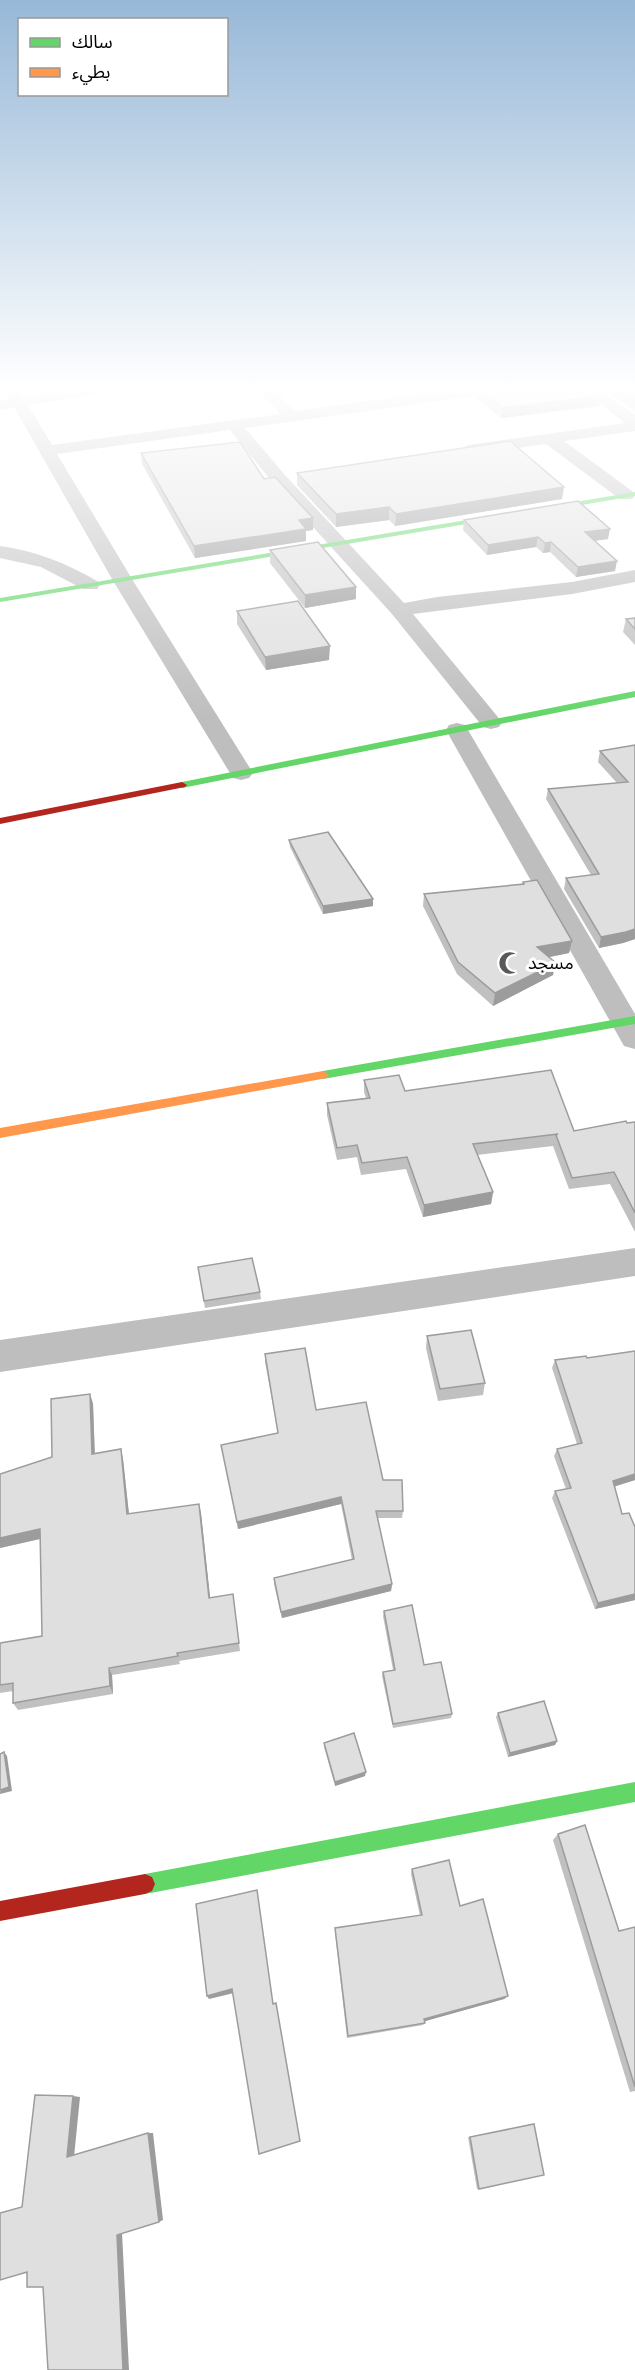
<svg xmlns="http://www.w3.org/2000/svg" width="635" height="2370" font-family="'Archivo Narrow','Noto Sans Arabic',sans-serif">
<rect width="100%" height="100%" fill="#fff"/>
<g fill="none" stroke-linecap="round" stroke-linejoin="round">
<g fill="#bebebe" fill-rule="evenodd">
<path d="M 2,386 L 17,386 L 23,397 L 88,386 L 125,386 L 118,391 L 28,405 L 52,445 L 280,414 L 255,386 L 271,386 L 295,411 L 475,386 L 517,386 L 510,391 L 245,428 L 285,475 L 404,603 L 437,597 L 572,582 L 635,570 L 635,582 L 572,594 L 413,614 L 502,722 L 499,727 L 491,729 L 483,727 L 392,614 L 273,483 L 230,430 L 57,454 L 132,579 L 253,773 L 249,778 L 241,780 L 233,778 L 112,579 L 14,407 L 0,410 L 0,400 L 9,399 Z"/>
<path d="M 577,386 L 594,386 L 635,415 L 635,431 L 564,441 L 632,491 L 635,495 L 632,499 L 620,499 L 546,444 L 468,455 L 460,450 L 468,445 L 625,423 Z"/>
<path d="M 0,546 C 36,551 66,563 97,581 L 100,585 L 97,589 L 83,589 L 41,567 L 0,558 Z"/>
<path d="M 457,723 L 465,725 L 468,730 L 635,1014 L 635,1049 L 624,1046 L 446,730 L 449,725 Z"/>
<path d="M 635,1248 L 635,1276 L 0,1372 L 0,1340 Z"/>
</g>
<g fill="#63d668" fill-rule="evenodd">
<path d="M 635,492 L 635,496 L 0,602 L 0,598 Z"/>
<path d="M 635,691 L 635,697 L 182,788 L 177,785 L 182,782 Z"/>
<path d="M 635,1016 L 635,1024 L 323,1079 L 317,1075 L 323,1071 Z"/>
<path d="M 635,1782 L 635,1802 L 145,1894 L 138,1891 L 135,1884 L 138,1877 L 145,1874 Z"/>
</g>
<path fill="#ff974d" fill-rule="evenodd" d="M 323,1071 L 329,1075 L 327,1078 L 0,1138 L 0,1128 Z"/>
<g fill="#b3261e" fill-rule="evenodd">
<path d="M 182,782 L 187,785 L 185,787 L 0,824 L 0,818 Z"/>
<path d="M 145,1874 L 152,1877 L 155,1884 L 152,1891 L 145,1894 L 0,1921 L 0,1901 Z"/>
</g>
</g>
<g fill="#c0c0c0">
<path d="M 598,386 L 635,386 L 635,411 Z"/>
<path d="M 477,388 L 601,396 L 599,406 L 501,418 L 476,398 Z"/>
<path d="M 141,453 L 264,479 L 313,518 L 313,530 L 306,531 L 306,541 L 195,558 L 142,464 Z"/>
<path d="M 297,473 L 562,499 L 395,526 L 389,520 L 336,527 L 297,485 Z"/>
<path d="M 464,520 L 608,539 L 595,541 L 615,571 L 576,577 L 550,552 L 543,553 L 536,547 L 487,555 L 463,530 Z"/>
<path d="M 270,550 L 356,587 L 356,599 L 305,608 L 270,563 Z"/>
<path d="M 237,611 L 329,660 L 266,670 L 237,624 Z"/>
<path d="M 635,618 L 635,645 L 623,632 L 626,619 Z"/>
<path d="M 635,745 L 635,939 L 623,943 L 599,948 L 564,889 L 566,878 L 591,875 L 546,799 L 548,789 L 617,783 L 598,762 L 600,751 Z"/>
<path d="M 289,840 L 373,906 L 323,914 L 290,847 Z"/>
<path d="M 523,882 L 572,941 L 569,953 L 549,957 L 553,975 L 493,1006 L 457,974 L 423,906 L 424,894 L 522,884 Z"/>
<path d="M 364,1080 L 574,1131 L 635,1122 L 635,1232 L 610,1184 L 569,1189 L 553,1146 L 477,1155 L 493,1192 L 491,1204 L 423,1217 L 406,1169 L 361,1175 L 357,1157 L 337,1160 L 327,1115 L 327,1103 L 366,1098 L 364,1092 Z"/>
<path d="M 199,1274 L 260,1292 L 261,1299 L 205,1308 Z"/>
<path d="M 427,1336 L 485,1383 L 483,1395 L 438,1401 L 426,1348 Z"/>
<path d="M 635,1351 L 635,1480 L 615,1486 L 635,1600 L 595,1609 L 552,1498 L 555,1491 L 566,1489 L 554,1456 L 557,1449 L 577,1444 L 552,1368 L 555,1360 L 587,1358 Z"/>
<path d="M 265,1354 L 383,1480 L 403,1511 L 402,1518 L 377,1518 L 392,1584 L 391,1591 L 282,1618 L 274,1584 L 274,1578 L 352,1560 L 341,1504 L 238,1529 L 221,1445 L 278,1433 L 265,1362 Z"/>
<path d="M 90,1394 L 93,1404 L 95,1454 L 123,1459 L 129,1514 L 201,1513 L 210,1598 L 233,1594 L 240,1651 L 179,1661 L 180,1664 L 112,1675 L 113,1694 L 18,1710 L 13,1703 L 13,1691 L 0,1693 L 0,1643 L 42,1636 L 40,1539 L 0,1548 L 0,1474 L 52,1457 Z"/>
<path d="M 384,1611 L 424,1665 L 452,1714 L 451,1718 L 393,1728 L 382,1676 L 383,1672 L 393,1670 L 383,1616 Z"/>
<path d="M 498,1713 L 557,1741 L 555,1745 L 508,1757 L 496,1717 Z"/>
<path d="M 324,1743 L 365,1776 L 335,1786 L 324,1747 Z"/>
<path d="M 558,1834 L 619,1931 L 635,1927 L 635,2091 L 630,2092 L 553,1840 Z"/>
<path d="M 412,1869 L 460,1906 L 508,1996 L 504,1999 L 425,2021 L 425,2023 L 423,2025 L 347,2038 L 335,1933 L 335,1928 L 420,1916 L 411,1874 Z"/>
<path d="M 534,2124 L 479,2189 L 477,2189 L 468,2137 Z"/>
</g>
<g fill="#9c9c9c">
<path d="M 601,396 L 599,406 L 501,418 L 502,408 Z"/>
<path d="M 564,487 L 562,499 L 395,526 L 396,514 Z"/>
<path d="M 389,507 L 389,520 L 336,527 L 336,514 Z"/>
<path d="M 313,518 L 313,530 L 306,531 L 306,541 L 195,558 L 194,546 L 299,520 Z"/>
<path d="M 610,529 L 608,539 L 584,542 L 585,532 Z"/>
<path d="M 538,537 L 536,547 L 487,555 L 488,545 Z"/>
<path d="M 551,542 L 550,552 L 543,553 L 545,543 Z"/>
<path d="M 617,561 L 615,571 L 576,577 L 578,567 Z"/>
<path d="M 356,587 L 356,599 L 305,608 L 305,595 Z"/>
<path d="M 330,646 L 329,660 L 266,670 L 265,657 Z"/>
<path d="M 373,899 L 373,906 L 323,914 L 323,906 Z"/>
<path d="M 635,929 L 635,939 L 623,943 L 599,948 L 601,937 Z"/>
<path d="M 572,941 L 569,953 L 535,960 L 537,947 Z"/>
<path d="M 556,963 L 553,975 L 493,1006 L 495,993 Z"/>
<path d="M 493,1192 L 491,1204 L 423,1217 L 424,1205 Z"/>
<path d="M 90,1394 L 93,1404 L 95,1464 L 92,1454 Z"/>
<path d="M 121,1449 L 123,1459 L 130,1524 L 127,1514 Z"/>
<path d="M 635,1474 L 635,1480 L 610,1488 L 613,1481 Z"/>
<path d="M 341,1497 L 341,1504 L 238,1529 L 237,1522 Z"/>
<path d="M 199,1504 L 201,1513 L 211,1606 L 209,1598 Z"/>
<path d="M 40,1529 L 44,1538 L 0,1548 L 0,1538 Z"/>
<path d="M 392,1584 L 391,1591 L 282,1618 L 281,1612 Z"/>
<path d="M 635,1594 L 635,1600 L 595,1609 L 598,1603 Z"/>
<path d="M 109,1668 L 112,1675 L 113,1694 L 110,1686 Z"/>
<path d="M 557,1741 L 555,1745 L 508,1757 L 510,1753 Z"/>
<path d="M 4,1752 L 7,1756 L 12,1791 L 0,1794 Z"/>
<path d="M 366,1772 L 365,1776 L 335,1786 L 335,1782 Z"/>
<path d="M 232,1989 L 234,1993 L 209,1999 L 207,1996 Z"/>
<path d="M 508,1996 L 504,1999 L 422,2022 L 424,2019 Z"/>
<path d="M 73,2096 L 80,2097 L 74,2157 L 67,2157 Z"/>
<path d="M 148,2133 L 153,2133 L 163,2220 L 159,2222 Z"/>
<path d="M 122,2233 L 129,2370 L 123,2370 L 117,2235 Z"/>
</g>
<g fill="#dfdfdf" stroke="#9c9c9c" stroke-width="1.5">
<path d="M 491,386 L 588,386 L 601,396 L 502,408 L 477,388 Z"/>
<path d="M 614,386 L 635,386 L 635,400 Z"/>
<path d="M 510,441 L 564,487 L 396,514 L 389,507 L 336,514 L 297,473 Z"/>
<path d="M 240,442 L 264,479 L 275,477 L 313,518 L 299,520 L 306,529 L 194,546 L 141,453 Z"/>
<path d="M 578,501 L 610,529 L 585,532 L 617,561 L 578,567 L 551,542 L 545,543 L 538,537 L 488,545 L 464,520 Z"/>
<path d="M 318,542 L 356,587 L 305,595 L 270,550 Z"/>
<path d="M 298,601 L 330,646 L 265,657 L 237,611 Z"/>
<path d="M 635,618 L 635,629 L 626,619 Z"/>
<path d="M 635,745 L 635,929 L 626,932 L 601,937 L 566,878 L 599,874 L 548,789 L 628,782 L 600,751 Z"/>
<path d="M 328,832 L 373,899 L 323,906 L 289,840 Z"/>
<path d="M 537,880 L 572,941 L 537,947 L 556,963 L 495,993 L 458,962 L 424,894 L 524,884 L 523,882 Z"/>
<path d="M 551,1070 L 574,1131 L 626,1121 L 627,1123 L 635,1122 L 635,1213 L 614,1172 L 572,1178 L 556,1135 L 558,1134 L 473,1144 L 493,1192 L 424,1205 L 407,1157 L 362,1163 L 357,1145 L 337,1148 L 327,1103 L 370,1098 L 364,1080 L 399,1075 L 405,1091 Z"/>
<path d="M 252,1258 L 260,1292 L 204,1301 L 198,1267 Z"/>
<path d="M 471,1330 L 485,1383 L 440,1389 L 427,1336 Z"/>
<path d="M 305,1348 L 316,1410 L 366,1402 L 383,1480 L 402,1480 L 403,1511 L 376,1511 L 392,1584 L 281,1612 L 274,1578 L 354,1559 L 341,1497 L 237,1522 L 221,1445 L 278,1433 L 265,1354 Z"/>
<path d="M 635,1351 L 635,1474 L 613,1481 L 622,1514 L 629,1513 L 635,1527 L 635,1594 L 598,1603 L 555,1491 L 571,1488 L 557,1449 L 582,1443 L 555,1360 L 586,1356 L 587,1358 Z"/>
<path d="M 90,1394 L 92,1454 L 121,1449 L 127,1514 L 199,1504 L 209,1598 L 233,1594 L 239,1643 L 177,1653 L 178,1656 L 109,1668 L 110,1686 L 13,1703 L 13,1683 L 0,1685 L 0,1643 L 42,1636 L 40,1529 L 0,1538 L 0,1474 L 52,1457 L 51,1399 Z"/>
<path d="M 412,1605 L 424,1665 L 441,1662 L 452,1714 L 393,1724 L 383,1672 L 395,1670 L 384,1611 Z"/>
<path d="M 544,1701 L 557,1741 L 510,1753 L 498,1713 Z"/>
<path d="M 354,1733 L 366,1772 L 335,1782 L 324,1743 Z"/>
<path d="M 4,1752 L 9,1787 L 0,1790 L 0,1754 Z"/>
<path d="M 585,1825 L 619,1931 L 635,1927 L 635,2087 L 558,1834 Z"/>
<path d="M 449,1860 L 460,1906 L 483,1899 L 508,1996 L 424,2019 L 425,2023 L 348,2036 L 335,1928 L 422,1915 L 412,1869 Z"/>
<path d="M 257,1890 L 273,2004 L 276,2003 L 300,2141 L 259,2154 L 232,1989 L 207,1996 L 196,1904 Z"/>
<path d="M 35,2095 L 73,2096 L 67,2157 L 148,2133 L 159,2222 L 117,2235 L 123,2370 L 48,2370 L 43,2287 L 27,2287 L 27,2272 L 0,2280 L 0,2213 L 22,2207 Z"/>
<path d="M 534,2124 L 544,2175 L 479,2189 L 470,2137 Z"/>
</g>
<linearGradient id="sky" x2="0" y2="1"><stop stop-color="#97b8d8"/><stop offset="0.54" stop-color="#fff"/><stop offset="1" stop-color="#fff" stop-opacity="0"/></linearGradient>
<rect width="635" height="718" fill="url(#sky)"/>
<defs>
<g id="mosque-bare" transform="scale(1.8)"><path d="M3.5-4.9A6 6 0 1 0 3.5 4.9A5 5 0 1 1 3.5-4.9Z" fill="#595959" stroke="#fff" stroke-width="2.5" paint-order="stroke"/></g>
</defs>
<g fill-rule="evenodd">
<use href="#mosque-bare" x="510" y="963"/>
</g>
<g text-anchor="middle" stroke-width="6" stroke-linejoin="round" paint-order="stroke">
<g font-size="18" fill="#000" stroke="#fff" text-anchor="start">
<text x="528" y="969">مسجد</text>
</g>
</g>
<rect x="18" y="18" width="210" height="78" fill="#ffffff" stroke="#999999" stroke-width="1.5"/>
<rect x="30" y="38" width="30" height="9" fill="#63d668" stroke="#999999" stroke-width="1.5"/>
<text x="72" y="48" font-size="18" fill="#000000">سالك</text>
<rect x="30" y="68" width="30" height="9" fill="#ff974d" stroke="#999999" stroke-width="1.5"/>
<text x="72" y="78" font-size="18" fill="#000000">بطيء</text>
</svg>
